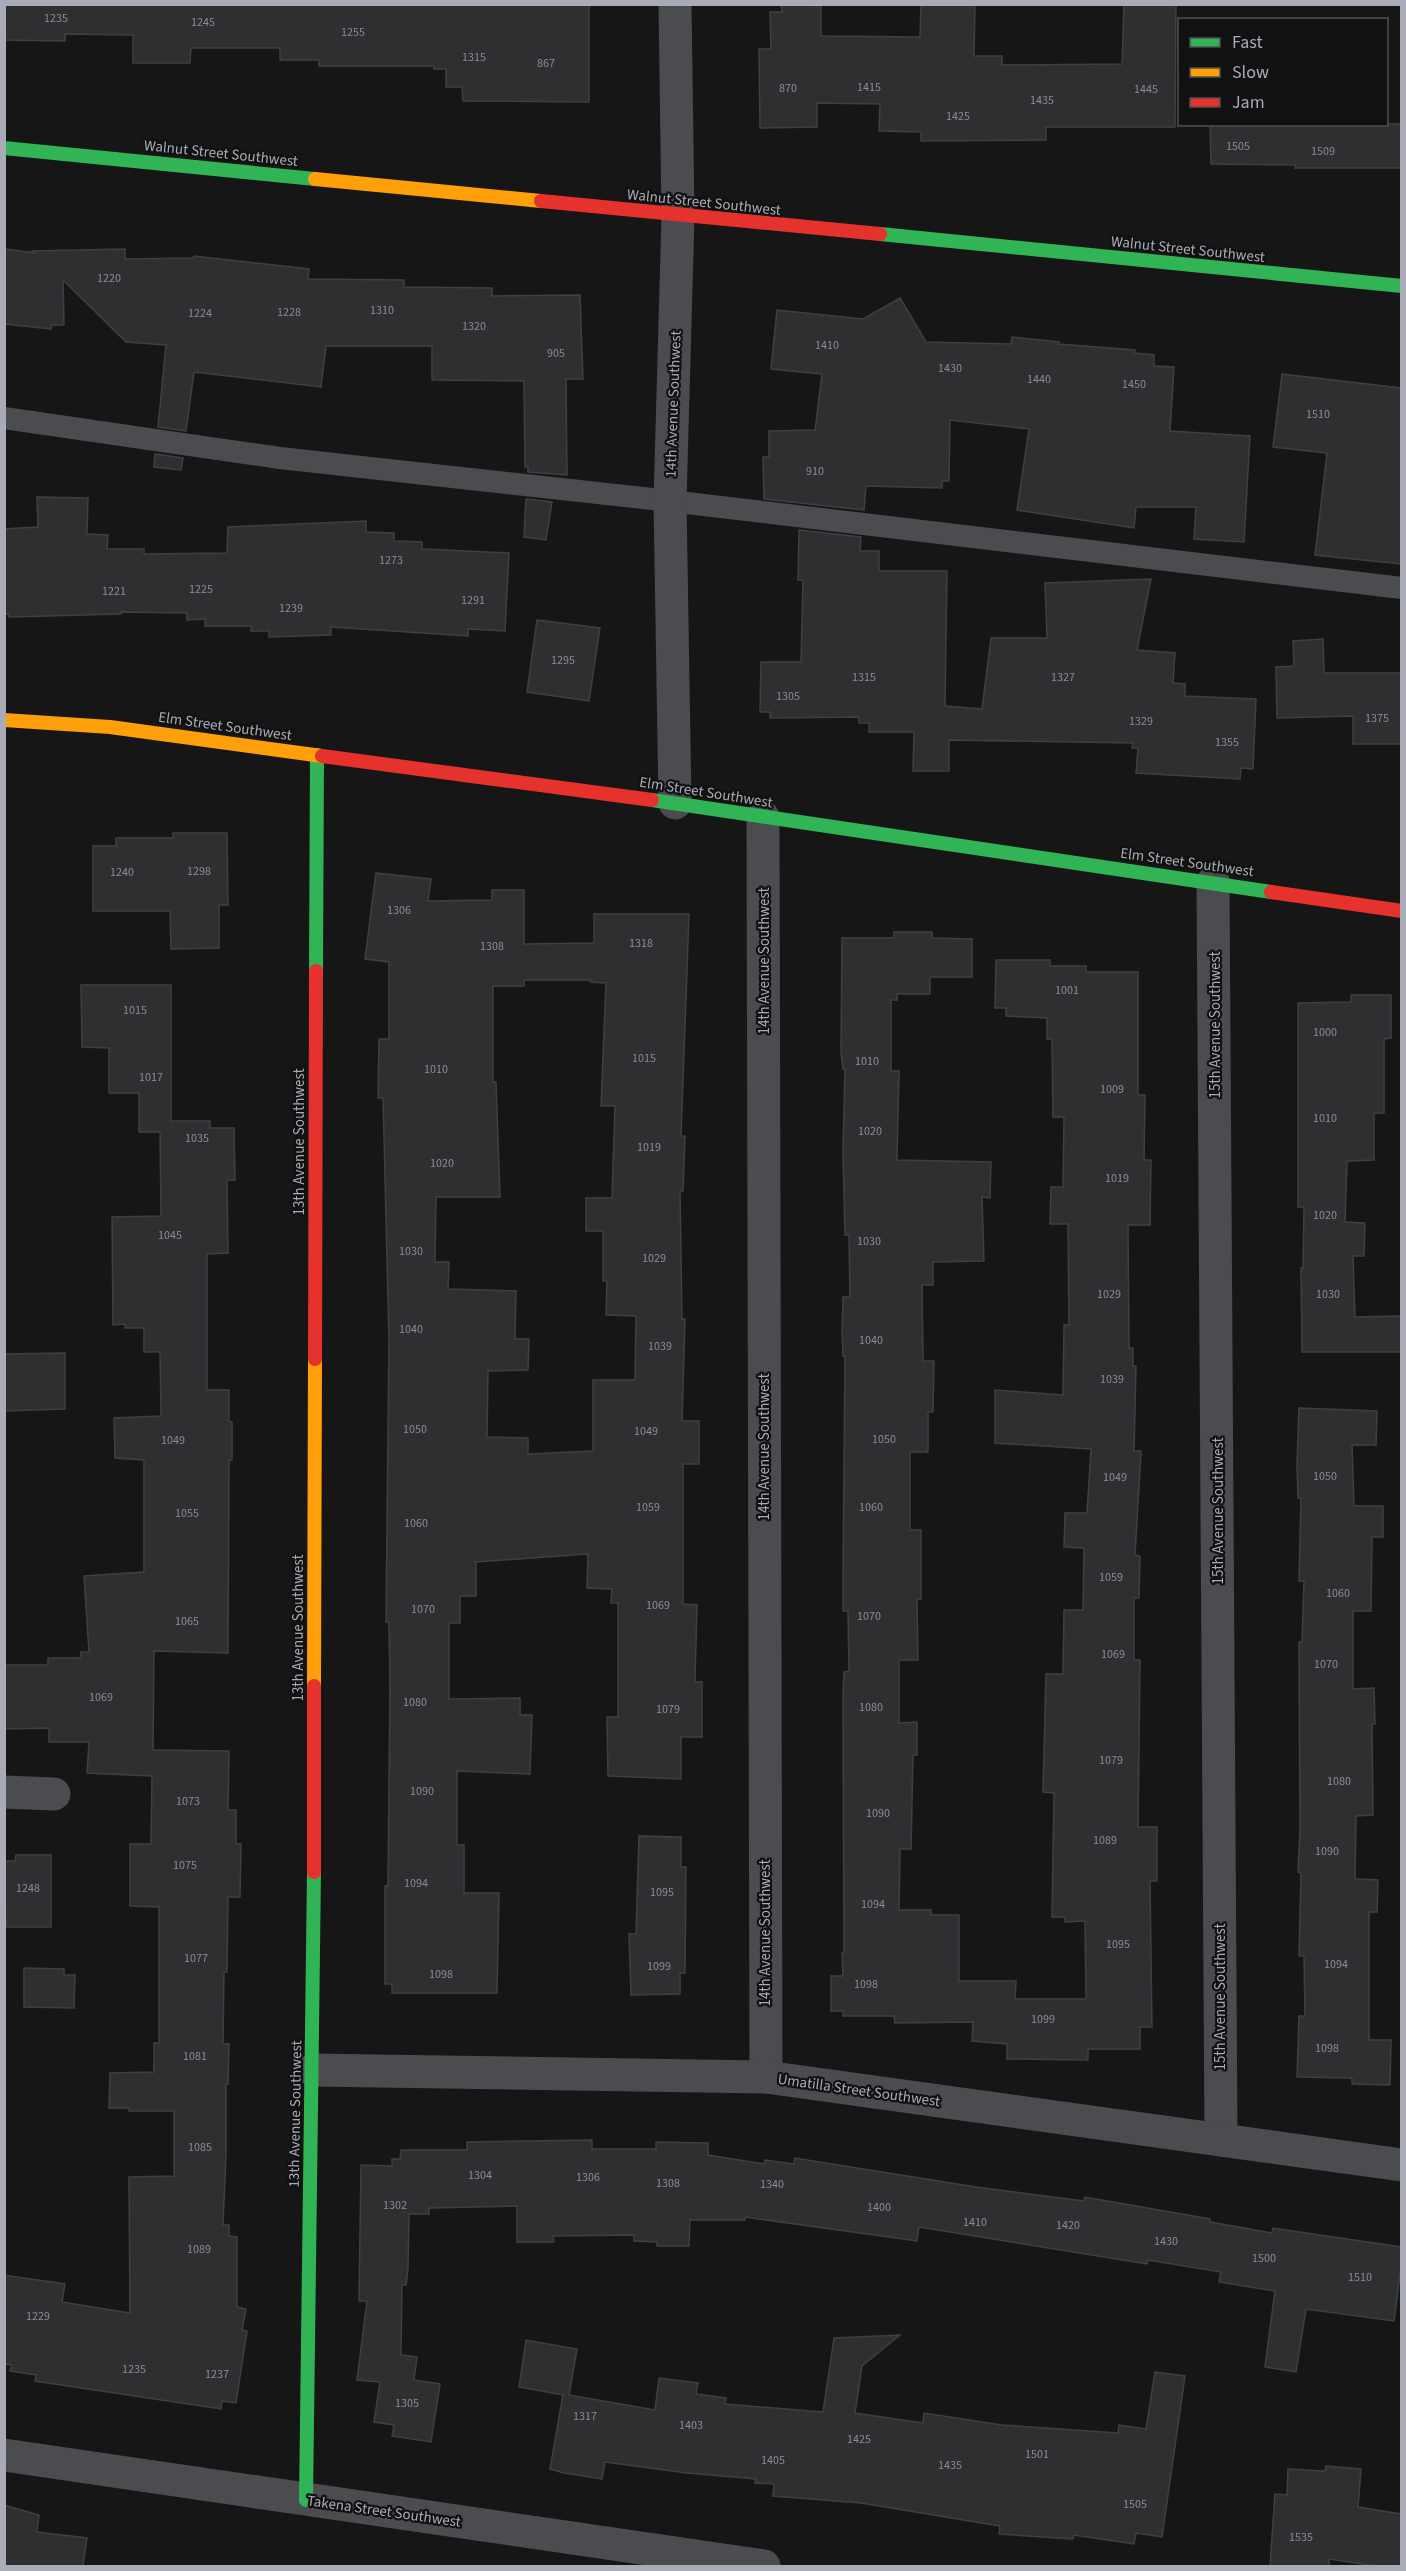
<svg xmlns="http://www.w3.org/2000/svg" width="1406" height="2571" font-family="'Source Sans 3',sans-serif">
<rect width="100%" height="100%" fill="#161617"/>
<g fill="#2f2f31" stroke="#3f4043" stroke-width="1.5" fill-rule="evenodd">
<path d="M 4,4 L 589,4 L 589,102 L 463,101 L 462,87 L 446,87 L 446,69 L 434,69 L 434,66 L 319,66 L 319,60 L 280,60 L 280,48 L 191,48 L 190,63 L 133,63 L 133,35 L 65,34 L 65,41 L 4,40 Z"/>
<path d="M 781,4 L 821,6 L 821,36 L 920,37 L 921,4 L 975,4 L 974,56 L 1002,56 L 1002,65 L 1122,64 L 1124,4 L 1176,4 L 1175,127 L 1046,127 L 1046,140 L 921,141 L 921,132 L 879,131 L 880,104 L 817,103 L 817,127 L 760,128 L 759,49 L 771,49 L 770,12 L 782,12 Z"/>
<path d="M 1210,124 L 1401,124 L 1401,168 L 1295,168 L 1295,165 L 1211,164 Z"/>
<path d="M 4,249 L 36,253 L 33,251 L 125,249 L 125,259 L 193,258 L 194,256 L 309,269 L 308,279 L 404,280 L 404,287 L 492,288 L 492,296 L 580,295 L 583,379 L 566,379 L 567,475 L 528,472 L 528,467 L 525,467 L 524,381 L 432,380 L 432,346 L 326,346 L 321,387 L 194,372 L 186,431 L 158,427 L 166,345 L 126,342 L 63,280 L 64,325 L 52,325 L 51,329 L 4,324 Z"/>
<path d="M 900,298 L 926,342 L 1011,344 L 1012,337 L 1059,342 L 1058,344 L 1135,350 L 1134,353 L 1154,355 L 1154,366 L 1174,367 L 1170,431 L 1250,436 L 1244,542 L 1194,539 L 1196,507 L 1136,507 L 1134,528 L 1017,510 L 1029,429 L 950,420 L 949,481 L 942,481 L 942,488 L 866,486 L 864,510 L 764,499 L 763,457 L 769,457 L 769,431 L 815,430 L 822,374 L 771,369 L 777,310 L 863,319 Z"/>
<path d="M 1282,374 L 1401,388 L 1401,564 L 1315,555 L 1327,453 L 1273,447 Z"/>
<path d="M 155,454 L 183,458 L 181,470 L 154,467 Z"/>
<path d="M 37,497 L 88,498 L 87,534 L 108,535 L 107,549 L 144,549 L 144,554 L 227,553 L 228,527 L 366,521 L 366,532 L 394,533 L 394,541 L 422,542 L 422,549 L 509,553 L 505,631 L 468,629 L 468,636 L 331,627 L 331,635 L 269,637 L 269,631 L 251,631 L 251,626 L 205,626 L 205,619 L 187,620 L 187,613 L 121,612 L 121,614 L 9,617 L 9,614 L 4,614 L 4,529 L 38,527 Z"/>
<path d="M 526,499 L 552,502 L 546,540 L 524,537 Z"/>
<path d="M 799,530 L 861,537 L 860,551 L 879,551 L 879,571 L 947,571 L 945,706 L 982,709 L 991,638 L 1047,638 L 1045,583 L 1151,579 L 1137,650 L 1175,653 L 1173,683 L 1185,684 L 1185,696 L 1256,699 L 1253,769 L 1241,768 L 1240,779 L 1136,773 L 1138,748 L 1132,748 L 1133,743 L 949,740 L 949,771 L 913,771 L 914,732 L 869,732 L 869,723 L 859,723 L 859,717 L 770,718 L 770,712 L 760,712 L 761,662 L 801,662 L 803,580 L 798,580 Z"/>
<path d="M 537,620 L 600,628 L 589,701 L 527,692 Z"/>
<path d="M 1323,639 L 1324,673 L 1401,673 L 1401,744 L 1353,744 L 1353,716 L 1277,718 L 1276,667 L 1294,666 L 1293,641 Z"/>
<path d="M 173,833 L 227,833 L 228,905 L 219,905 L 219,948 L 171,949 L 170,911 L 93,911 L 93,846 L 116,846 L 116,838 L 173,838 Z"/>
<path d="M 376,873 L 431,879 L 428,901 L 492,900 L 492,890 L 524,890 L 524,944 L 594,943 L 594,914 L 689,914 L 681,1136 L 685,1136 L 683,1191 L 680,1191 L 682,1319 L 685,1319 L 682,1421 L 699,1421 L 699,1464 L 683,1464 L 683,1604 L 697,1605 L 695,1682 L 702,1682 L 702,1737 L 681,1737 L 681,1779 L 608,1776 L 607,1717 L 618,1717 L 618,1603 L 611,1603 L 612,1589 L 587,1588 L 588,1554 L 476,1562 L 476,1596 L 460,1596 L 460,1623 L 449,1623 L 449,1699 L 520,1698 L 520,1715 L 532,1715 L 530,1774 L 457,1771 L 457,1845 L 464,1845 L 464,1893 L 499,1893 L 497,1993 L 392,1993 L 392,1984 L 385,1984 L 385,1886 L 388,1886 L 390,1688 L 389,1622 L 386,1622 L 389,1340 L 383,1098 L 378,1098 L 379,1039 L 389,1039 L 389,962 L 365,959 ZM 524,980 L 590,980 L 590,982 L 606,983 L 601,1106 L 615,1106 L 612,1198 L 586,1198 L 586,1231 L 603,1231 L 603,1281 L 607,1281 L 606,1315 L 636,1316 L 635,1380 L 593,1380 L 593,1451 L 528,1454 L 528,1438 L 487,1437 L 488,1371 L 528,1370 L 529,1339 L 515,1339 L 516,1291 L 448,1289 L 449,1262 L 435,1262 L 436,1197 L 500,1197 L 496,1082 L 493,1082 L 493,986 L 524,986 Z"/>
<path d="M 894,932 L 932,932 L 932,938 L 972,939 L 972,977 L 930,977 L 930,994 L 897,994 L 897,1000 L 891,1000 L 891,1071 L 899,1071 L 897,1160 L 991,1162 L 990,1198 L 982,1197 L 984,1261 L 933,1262 L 933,1285 L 922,1285 L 923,1361 L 934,1361 L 933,1412 L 928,1412 L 928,1452 L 910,1452 L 910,1530 L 921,1530 L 921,1599 L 917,1599 L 918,1660 L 899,1660 L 899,1723 L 917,1722 L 917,1755 L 913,1755 L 911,1849 L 900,1849 L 899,1910 L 931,1910 L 931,1915 L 959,1915 L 959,1981 L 1016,1981 L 1015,1999 L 1086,1999 L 1085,1921 L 1065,1922 L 1065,1917 L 1052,1917 L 1054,1793 L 1043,1792 L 1046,1674 L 1063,1674 L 1064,1610 L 1083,1610 L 1084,1548 L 1064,1547 L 1065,1513 L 1087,1513 L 1091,1449 L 995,1443 L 995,1390 L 1063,1395 L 1064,1325 L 1069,1325 L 1068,1224 L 1050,1224 L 1051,1187 L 1063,1187 L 1064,1117 L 1053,1117 L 1052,1039 L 1047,1039 L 1047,1018 L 1006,1016 L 1006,1008 L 995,1008 L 996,960 L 1050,960 L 1050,966 L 1086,966 L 1086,972 L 1138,972 L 1138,1095 L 1145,1095 L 1144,1160 L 1151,1160 L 1150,1225 L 1128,1225 L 1129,1348 L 1133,1348 L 1133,1366 L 1136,1366 L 1134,1451 L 1141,1451 L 1135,1555 L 1140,1556 L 1139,1598 L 1134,1598 L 1134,1660 L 1140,1660 L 1138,1827 L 1157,1827 L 1157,1881 L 1150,1881 L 1152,2027 L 1140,2027 L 1140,2049 L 1088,2049 L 1088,2060 L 1007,2059 L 1007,2044 L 972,2041 L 973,2022 L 895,2023 L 894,2016 L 843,2016 L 843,2011 L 831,2011 L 831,1976 L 843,1976 L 842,1953 L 844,1953 L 843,1698 L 844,1672 L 849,1671 L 848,1611 L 843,1611 L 843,1580 L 845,1356 L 843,1356 L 842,1332 L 843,1297 L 850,1297 L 849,1235 L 845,1235 L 843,1152 L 845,1069 L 843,1069 L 841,1052 L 842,938 L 894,938 Z"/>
<path d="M 81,985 L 171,985 L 171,1121 L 210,1121 L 210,1128 L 234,1128 L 235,1180 L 227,1180 L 228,1253 L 207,1254 L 207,1390 L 229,1390 L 229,1421 L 232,1422 L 232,1460 L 229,1460 L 228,1653 L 154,1651 L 153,1750 L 229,1751 L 228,1810 L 236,1810 L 236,1844 L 241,1844 L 240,1897 L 228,1897 L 227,1972 L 224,1972 L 223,2044 L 229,2044 L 228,2084 L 226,2084 L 226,2155 L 223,2225 L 229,2225 L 229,2236 L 237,2237 L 237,2307 L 246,2309 L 242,2330 L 247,2331 L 236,2403 L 222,2401 L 221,2409 L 35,2381 L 36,2375 L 10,2371 L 12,2365 L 4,2364 L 4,2275 L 65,2284 L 62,2302 L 130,2313 L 129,2177 L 174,2176 L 174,2111 L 129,2111 L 129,2108 L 109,2108 L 110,2073 L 154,2072 L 154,2043 L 159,2043 L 159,1907 L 130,1906 L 130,1844 L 151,1844 L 152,1776 L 87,1773 L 89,1742 L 49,1742 L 49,1728 L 4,1729 L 4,1665 L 48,1665 L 48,1658 L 80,1658 L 81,1652 L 89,1652 L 84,1576 L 144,1572 L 144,1460 L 115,1458 L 114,1418 L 161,1416 L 160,1352 L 144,1352 L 144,1328 L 125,1328 L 125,1324 L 113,1325 L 112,1217 L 161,1216 L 160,1132 L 139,1132 L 139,1093 L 109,1093 L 109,1048 L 82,1047 Z"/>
<path d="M 1351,995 L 1391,995 L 1391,1038 L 1384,1039 L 1384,1113 L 1374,1113 L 1374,1160 L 1347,1161 L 1345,1222 L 1365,1223 L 1364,1256 L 1353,1256 L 1355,1317 L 1401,1316 L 1401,1352 L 1302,1352 L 1301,1268 L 1303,1268 L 1304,1207 L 1298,1207 L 1298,1003 L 1351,1002 Z"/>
<path d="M 65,1353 L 65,1409 L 4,1411 L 4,1354 Z"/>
<path d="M 1299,1408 L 1377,1411 L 1376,1445 L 1352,1445 L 1354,1506 L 1383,1506 L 1383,1537 L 1372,1537 L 1371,1611 L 1353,1611 L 1353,1689 L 1374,1688 L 1375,1724 L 1372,1724 L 1373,1815 L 1356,1816 L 1355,1879 L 1378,1880 L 1377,1912 L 1369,1912 L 1369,2040 L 1391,2040 L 1390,2085 L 1352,2084 L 1352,2078 L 1297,2077 L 1299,2016 L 1305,2016 L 1304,1956 L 1299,1956 L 1301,1873 L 1298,1872 L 1300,1829 L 1299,1642 L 1302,1642 L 1304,1581 L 1299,1581 L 1301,1498 L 1298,1498 L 1297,1465 Z"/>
<path d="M 639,1836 L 681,1837 L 681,1867 L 686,1867 L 685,1973 L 680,1973 L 680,1994 L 631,1995 L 629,1934 L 636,1934 Z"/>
<path d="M 16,1855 L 51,1855 L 51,1927 L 6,1927 L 4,1861 L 15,1861 Z"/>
<path d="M 24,1968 L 64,1969 L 64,1975 L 75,1975 L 74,2008 L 24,2007 Z"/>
<path d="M 592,2140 L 592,2149 L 656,2149 L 656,2142 L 708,2143 L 708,2155 L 764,2164 L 765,2160 L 794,2164 L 795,2158 L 976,2187 L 1084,2201 L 1085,2197 L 1210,2219 L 1210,2222 L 1272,2233 L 1273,2228 L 1401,2247 L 1401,2267 L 1394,2321 L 1306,2309 L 1296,2372 L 1265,2367 L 1275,2291 L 1219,2282 L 1221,2272 L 1148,2260 L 1147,2264 L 919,2227 L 917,2241 L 745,2217 L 745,2220 L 690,2220 L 689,2246 L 657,2246 L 657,2242 L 634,2241 L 634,2235 L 553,2236 L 554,2242 L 517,2242 L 517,2206 L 429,2208 L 429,2214 L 409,2214 L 408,2269 L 406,2285 L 402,2285 L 401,2355 L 417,2357 L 414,2380 L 440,2384 L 431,2442 L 392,2436 L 394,2425 L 374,2422 L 380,2382 L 357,2380 L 367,2301 L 359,2301 L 361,2165 L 392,2166 L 392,2159 L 400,2159 L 401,2150 L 467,2150 L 467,2142 Z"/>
<path d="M 900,2335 L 862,2366 L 855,2413 L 923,2423 L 924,2413 L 1002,2425 L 1118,2433 L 1119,2425 L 1146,2429 L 1155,2372 L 1185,2376 L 1162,2537 L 1136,2533 L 1134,2544 L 1074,2535 L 1073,2539 L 999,2534 L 1000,2526 L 861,2503 L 773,2496 L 774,2484 L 755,2483 L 756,2479 L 687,2473 L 605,2462 L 602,2479 L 564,2473 L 550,2469 L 563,2395 L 519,2387 L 526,2340 L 577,2349 L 569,2395 L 655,2410 L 659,2378 L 698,2383 L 696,2394 L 726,2398 L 725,2404 L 823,2412 L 834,2338 Z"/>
<path d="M 1326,2466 L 1361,2469 L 1358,2507 L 1401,2514 L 1401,2566 L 1376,2566 L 1329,2559 L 1329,2566 L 1270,2566 L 1275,2494 L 1287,2495 L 1288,2469 L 1325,2471 Z"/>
<path d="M 4,2505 L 39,2515 L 37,2532 L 87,2538 L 83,2566 L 4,2566 Z"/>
</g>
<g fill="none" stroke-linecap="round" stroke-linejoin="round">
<path stroke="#4b4c4f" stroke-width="22" d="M 4,418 L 280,458 L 670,501 L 1402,588"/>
<g stroke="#4b4c4f" stroke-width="33">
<path d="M 675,4 L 678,216 L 670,501 L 675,803"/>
<path d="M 763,817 L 766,2077"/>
<path d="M 1213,882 L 1221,2140"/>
<path d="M 4,1792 L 54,1794"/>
<path d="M 313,2070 L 766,2077 L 1402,2165"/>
<path d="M 4,2455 L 764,2566"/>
</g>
<g stroke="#30b455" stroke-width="14">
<path d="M 4,148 L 315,179"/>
<path d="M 880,234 L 1402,286"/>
<path d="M 652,800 L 1271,892"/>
<path d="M 316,971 L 317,755"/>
<path d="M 306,2500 L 314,1872"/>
</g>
<g stroke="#ff9f0a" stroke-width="14">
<path d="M 315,179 L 541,201"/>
<path d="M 4,720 L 110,727 L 322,756"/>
<path d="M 314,1686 L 315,1359"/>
</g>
<g stroke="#e5322d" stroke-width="14">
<path d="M 541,201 L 880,234"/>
<path d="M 322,756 L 652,800"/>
<path d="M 1271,892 L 1402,911"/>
<path d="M 315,1359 L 316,971"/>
<path d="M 314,1872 L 314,1686"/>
</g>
</g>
<g text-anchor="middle" stroke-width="4.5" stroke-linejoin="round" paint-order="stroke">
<g font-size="12" fill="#8a8d95">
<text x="56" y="22">1235</text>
<text x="203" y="26">1245</text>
<text x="353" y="36">1255</text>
<text x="474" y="61">1315</text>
<text x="546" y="67">867</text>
<text x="869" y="91">1415</text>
<text x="788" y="92">870</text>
<text x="1146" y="93">1445</text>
<text x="1042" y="104">1435</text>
<text x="958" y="120">1425</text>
<text x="1238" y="150">1505</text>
<text x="1323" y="155">1509</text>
<text x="109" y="282">1220</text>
<text x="382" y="314">1310</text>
<text x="289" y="316">1228</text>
<text x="200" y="317">1224</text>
<text x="474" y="330">1320</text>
<text x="827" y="349">1410</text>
<text x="556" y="357">905</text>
<text x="950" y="372">1430</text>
<text x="1039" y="383">1440</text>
<text x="1134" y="388">1450</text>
<text x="1318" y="418">1510</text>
<text x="815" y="475">910</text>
<text x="391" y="564">1273</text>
<text x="201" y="593">1225</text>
<text x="114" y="595">1221</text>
<text x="473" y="604">1291</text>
<text x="291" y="612">1239</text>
<text x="563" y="664">1295</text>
<text x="864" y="681">1315</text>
<text x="1063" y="681">1327</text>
<text x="788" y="700">1305</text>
<text x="1377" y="722">1375</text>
<text x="1141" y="725">1329</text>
<text x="1227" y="746">1355</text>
<text x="199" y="875">1298</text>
<text x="122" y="876">1240</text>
<text x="399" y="914">1306</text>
<text x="641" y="947">1318</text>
<text x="492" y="950">1308</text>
<text x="1067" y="994">1001</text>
<text x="135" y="1014">1015</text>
<text x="1325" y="1036">1000</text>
<text x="644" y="1062">1015</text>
<text x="867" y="1065">1010</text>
<text x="436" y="1073">1010</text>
<text x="151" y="1081">1017</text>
<text x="1112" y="1093">1009</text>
<text x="1325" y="1122">1010</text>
<text x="870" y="1135">1020</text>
<text x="197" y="1142">1035</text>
<text x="649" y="1151">1019</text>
<text x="442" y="1167">1020</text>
<text x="1117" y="1182">1019</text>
<text x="1325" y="1219">1020</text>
<text x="170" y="1239">1045</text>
<text x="869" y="1245">1030</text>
<text x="411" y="1255">1030</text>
<text x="654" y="1262">1029</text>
<text x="1109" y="1298">1029</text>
<text x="1328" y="1298">1030</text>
<text x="411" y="1333">1040</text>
<text x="871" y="1344">1040</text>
<text x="660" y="1350">1039</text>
<text x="1112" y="1383">1039</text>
<text x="415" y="1433">1050</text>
<text x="646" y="1435">1049</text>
<text x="884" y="1443">1050</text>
<text x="173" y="1444">1049</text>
<text x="1325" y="1480">1050</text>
<text x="1115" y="1481">1049</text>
<text x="648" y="1511">1059</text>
<text x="871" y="1511">1060</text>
<text x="187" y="1517">1055</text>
<text x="416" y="1527">1060</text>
<text x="1111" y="1581">1059</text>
<text x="1338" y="1597">1060</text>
<text x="658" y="1609">1069</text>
<text x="423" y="1613">1070</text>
<text x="869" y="1620">1070</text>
<text x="187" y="1625">1065</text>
<text x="1113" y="1658">1069</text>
<text x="1326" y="1668">1070</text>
<text x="101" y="1701">1069</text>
<text x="415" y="1706">1080</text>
<text x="871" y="1711">1080</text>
<text x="668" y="1713">1079</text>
<text x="1111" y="1764">1079</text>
<text x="1339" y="1785">1080</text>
<text x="422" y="1795">1090</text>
<text x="188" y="1805">1073</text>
<text x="878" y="1817">1090</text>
<text x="1105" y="1844">1089</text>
<text x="1327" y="1855">1090</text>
<text x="185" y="1869">1075</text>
<text x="416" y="1887">1094</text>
<text x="28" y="1892">1248</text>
<text x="662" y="1896">1095</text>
<text x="873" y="1908">1094</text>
<text x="1118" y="1948">1095</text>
<text x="196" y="1962">1077</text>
<text x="1336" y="1968">1094</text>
<text x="659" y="1970">1099</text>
<text x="441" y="1978">1098</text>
<text x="866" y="1988">1098</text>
<text x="1043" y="2023">1099</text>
<text x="1327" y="2052">1098</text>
<text x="195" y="2060">1081</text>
<text x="200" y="2151">1085</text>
<text x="480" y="2179">1304</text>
<text x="588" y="2181">1306</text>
<text x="668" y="2187">1308</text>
<text x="772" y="2188">1340</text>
<text x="395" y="2209">1302</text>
<text x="879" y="2211">1400</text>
<text x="975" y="2226">1410</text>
<text x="1068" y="2229">1420</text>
<text x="1166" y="2245">1430</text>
<text x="199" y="2253">1089</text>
<text x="1264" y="2262">1500</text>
<text x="1360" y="2281">1510</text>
<text x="38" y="2320">1229</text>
<text x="134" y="2373">1235</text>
<text x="217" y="2378">1237</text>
<text x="407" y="2407">1305</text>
<text x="585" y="2420">1317</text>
<text x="691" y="2429">1403</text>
<text x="859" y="2443">1425</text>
<text x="1037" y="2458">1501</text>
<text x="773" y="2464">1405</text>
<text x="950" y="2469">1435</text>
<text x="1135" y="2508">1505</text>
<text x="1301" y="2541">1535</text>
</g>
<g font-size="15" fill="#a9acb6" stroke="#111112">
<text transform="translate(221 153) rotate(6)" y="5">Walnut Street Southwest</text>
<text transform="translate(704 202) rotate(6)" y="5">Walnut Street Southwest</text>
<text transform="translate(1188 249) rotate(6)" y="5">Walnut Street Southwest</text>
<text transform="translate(673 404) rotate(-88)" y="5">14th Avenue Southwest</text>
<text transform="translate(225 726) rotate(8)" y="5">Elm Street Southwest</text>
<text transform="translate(706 792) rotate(9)" y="5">Elm Street Southwest</text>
<text transform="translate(1187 862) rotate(8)" y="5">Elm Street Southwest</text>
<text transform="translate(764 961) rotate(-90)" y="5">14th Avenue Southwest</text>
<text transform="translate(1215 1025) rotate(-90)" y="5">15th Avenue Southwest</text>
<text transform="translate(299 1142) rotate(-90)" y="5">13th Avenue Southwest</text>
<text transform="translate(764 1447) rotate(-90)" y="5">14th Avenue Southwest</text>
<text transform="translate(1218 1511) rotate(-90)" y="5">15th Avenue Southwest</text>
<text transform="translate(298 1628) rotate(-90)" y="5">13th Avenue Southwest</text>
<text transform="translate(765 1933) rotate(-90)" y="5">14th Avenue Southwest</text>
<text transform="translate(1220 1997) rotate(-90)" y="5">15th Avenue Southwest</text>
<text transform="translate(859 2090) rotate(8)" y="5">Umatilla Street Southwest</text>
<text transform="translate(295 2114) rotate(-89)" y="5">13th Avenue Southwest</text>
<text transform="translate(384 2511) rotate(8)" y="5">Takena Street Southwest</text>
</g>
</g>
<rect width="1406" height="2571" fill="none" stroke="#a9acb6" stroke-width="12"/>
<rect x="1178" y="18" width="210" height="108" fill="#111112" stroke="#4e4f54" stroke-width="1.5"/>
<rect x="1190" y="38" width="30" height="9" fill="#30b455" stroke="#4e4f54" stroke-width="1.5"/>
<text x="1232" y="48" font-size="18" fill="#a9acb6">Fast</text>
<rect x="1190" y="68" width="30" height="9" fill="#ff9f0a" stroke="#4e4f54" stroke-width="1.5"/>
<text x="1232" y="78" font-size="18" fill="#a9acb6">Slow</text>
<rect x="1190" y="98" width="30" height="9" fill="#e5322d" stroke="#4e4f54" stroke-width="1.5"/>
<text x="1232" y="108" font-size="18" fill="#a9acb6">Jam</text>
</svg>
